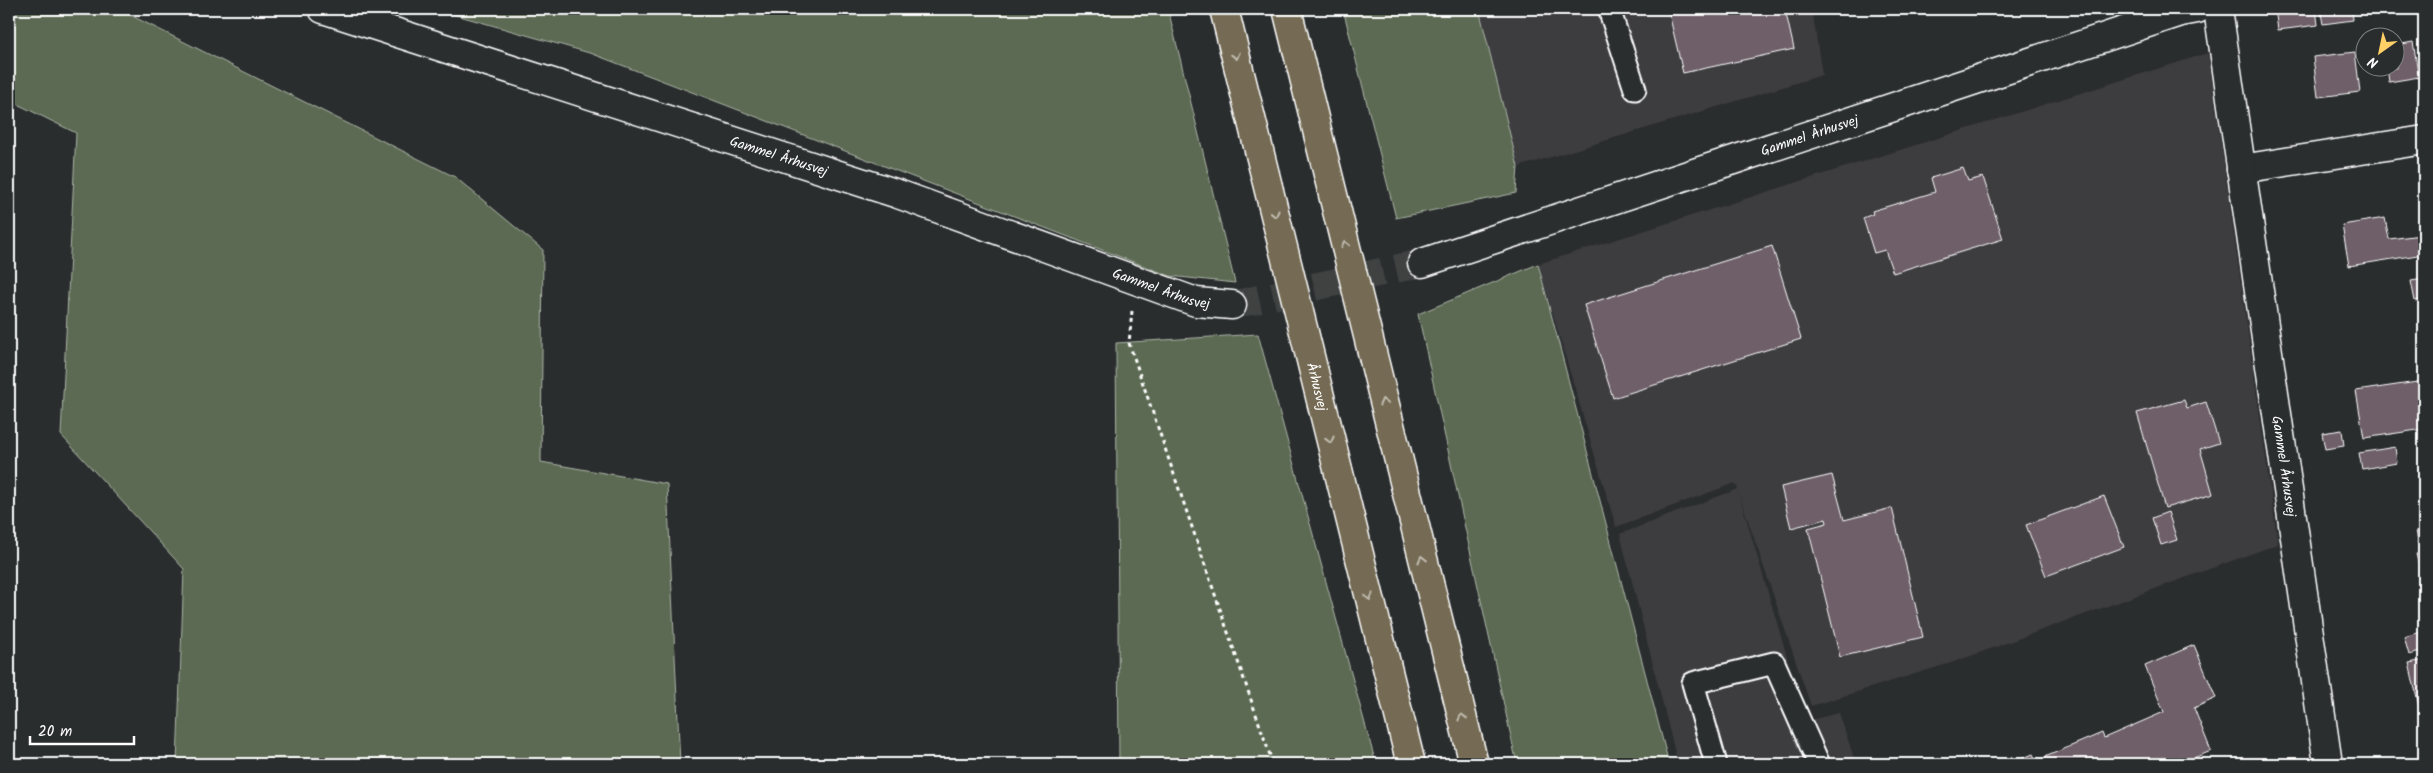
<svg xmlns="http://www.w3.org/2000/svg" width="2433" height="773" font-family="Kalam,sans-serif">
<rect width="100%" height="100%" fill="#2a2d2e"/>
<filter id="ink" filterUnits="userSpaceOnUse"><feTurbulence type="fractalNoise" baseFrequency=".02" numOctaves="2"/><feDisplacementMap in="SourceGraphic" scale="10" xChannelSelector="R" yChannelSelector="G"/><feConvolveMatrix kernelMatrix="1 2 1 2 8 2 1 2 1" color-interpolation-filters="sRGB"/></filter>
<g filter="url(#ink)">
<g fill="#3e3c40">
<path d="M 1479,9 L 1812,9 L 1822,75 L 1518,167 Z"/>
<path d="M 2208,53 L 2278,544 L 1954,662 L 1811,706 L 1738,491 L 1806,721 L 1839,713 L 1856,764 L 1678,764 L 1620,534 L 1738,489 L 1735,483 L 1616,527 L 1538,264 Z"/>
</g>
<g fill="#5b6b53" stroke="#adb5a9">
<path d="M 9,9 L 118,9 L 455,177 L 543,250 L 541,462 L 667,484 L 680,764 L 177,764 L 184,569 L 61,435 L 76,133 L 9,100 Z"/>
<path d="M 435,9 L 1168,9 L 1235,283 L 1170,276 L 593,54 Z"/>
<path d="M 1343,9 L 1479,9 L 1518,167 L 1516,193 L 1396,218 Z"/>
<path d="M 1538,264 L 1669,764 L 1517,764 L 1418,314 Z"/>
<path d="M 1258,334 L 1376,764 L 1119,764 L 1116,343 Z"/>
</g>
<g fill="#6e5e69" stroke="#fff">
<path d="M 1668,9 L 1785,9 L 1794,49 L 1683,73 Z"/>
<path d="M 2275,9 L 2316,9 L 2318,25 L 2278,30 Z"/>
<path d="M 2352,9 L 2353,20 L 2323,24 L 2321,13 Z"/>
<path d="M 2413,42 L 2419,77 L 2389,82 L 2387,68 L 2396,68 L 2396,45 Z"/>
<path d="M 2355,52 L 2360,92 L 2318,97 L 2313,57 Z"/>
<path d="M 1963,168 L 1968,181 L 1983,177 L 2003,239 L 1893,273 L 1885,250 L 1874,253 L 1863,218 L 1873,214 L 1872,211 L 1935,192 L 1931,178 Z"/>
<path d="M 2385,218 L 2389,239 L 2421,235 L 2424,254 L 2349,266 L 2342,225 Z"/>
<path d="M 1772,246 L 1801,339 L 1613,398 L 1584,305 Z"/>
<path d="M 2424,279 L 2424,299 L 2415,301 L 2411,281 Z"/>
<path d="M 2424,381 L 2424,429 L 2364,438 L 2356,391 Z"/>
<path d="M 2184,400 L 2187,408 L 2206,402 L 2219,443 L 2200,449 L 2213,494 L 2165,508 L 2137,413 Z"/>
<path d="M 2342,430 L 2344,446 L 2325,449 L 2322,433 Z"/>
<path d="M 2395,447 L 2397,463 L 2362,469 L 2359,453 Z"/>
<path d="M 1832,475 L 1844,520 L 1892,508 L 1923,637 L 1840,657 L 1808,528 L 1827,523 L 1826,519 L 1791,528 L 1781,487 Z"/>
<path d="M 2104,496 L 2124,547 L 2046,576 L 2026,525 Z"/>
<path d="M 2168,512 L 2177,540 L 2161,545 L 2152,518 Z"/>
<path d="M 2424,529 L 2424,585 L 2416,554 L 2421,553 L 2416,531 Z"/>
<path d="M 2424,631 L 2424,651 L 2409,655 L 2404,637 Z"/>
<path d="M 2194,645 L 2216,698 L 2194,708 L 2211,751 L 2179,764 L 2048,764 L 2045,757 L 2102,733 L 2104,738 L 2164,712 L 2145,666 Z"/>
<path d="M 2424,660 L 2424,728 L 2409,663 Z"/>
<path d="M 2033,754 L 2038,764 L 2009,764 Z"/>
</g>
<g fill="none" stroke-linecap="round" stroke-linejoin="round">
<path stroke="#3f4243" stroke-width="28" stroke-dasharray="28 14" stroke-linecap="butt" d="M 1232,305 L 1422,263"/>
<g stroke="#fff" stroke-width="25">
<g id="service">
<path d="M 1609,9 L 1635,89"/>
<path d="M 1716,764 L 1693,683 L 1774,663 L 1819,764"/>
</g>
</g>
<g stroke="#fff" stroke-width="31">
<g id="minor">
<path id="s1" d="M 323,9 L 898,194 L 1196,302 L 1232,305"/>
<path d="M 2241,169 L 2424,140"/>
<path id="s2" d="M 1422,263 L 2181,12 L 2197,9"/>
</g>
</g>
<g stroke="#fff" stroke-width="31">
<g id="tertiary">
<path id="s3" d="M 2218,9 L 2328,764"/>
</g>
</g>
<g stroke="#fff" stroke-width="31">
<g id="primary">
<path id="s4" d="M 1224,9 L 1411,764"/>
<path d="M 1287,9 L 1474,764"/>
</g>
</g>
<path stroke="#fff" stroke-width="3" stroke-dasharray="4 4" stroke-linecap="butt" d="M 1132,311 L 1129,343 L 1273,764"/>
<use href="#service" stroke="#2a2d2e" stroke-width="21"/>
<use href="#minor" stroke="#2a2d2e" stroke-width="28"/>
<use href="#tertiary" stroke="#2a2d2e" stroke-width="28"/>
<use href="#primary" stroke="#746b52" stroke-width="28"/>
</g>
<defs><path id="oneway-chevron" d="M-2-3.5L2.5 0L-2 3.5" fill="none" stroke-width="1.6" stroke-linecap="round" stroke-linejoin="round" transform="scale(1.25)"/></defs>
<g stroke="#c0bcb1">
<use href="#oneway-chevron" transform="translate(1236 56) rotate(76)"/>
<use href="#oneway-chevron" transform="translate(1275 214) rotate(76)"/>
<use href="#oneway-chevron" transform="translate(1345 244) rotate(-104)"/>
<use href="#oneway-chevron" transform="translate(1383 402) rotate(-104)"/>
<use href="#oneway-chevron" transform="translate(1330 440) rotate(76)"/>
<use href="#oneway-chevron" transform="translate(1422 559) rotate(-104)"/>
<use href="#oneway-chevron" transform="translate(1369 597) rotate(76)"/>
<use href="#oneway-chevron" transform="translate(1462 717) rotate(-104)"/>
</g>
</g>
<g text-anchor="middle" stroke-width="5" stroke-linejoin="round" paint-order="stroke">
<g font-size="14" fill="#fff" stroke="#2a2d2e">
<text dy="5" stroke="none"><textPath href="#s2" startOffset="408">Gammel Århusvej</textPath></text>
<text dy="5" stroke="none"><textPath href="#s1" startOffset="479">Gammel Århusvej</textPath></text>
<text dy="5" stroke="none"><textPath href="#s1" startOffset="884">Gammel Århusvej</textPath></text>
<text dy="5" stroke="none"><textPath href="#s4" startOffset="389">Århusvej</textPath></text>
<text dy="5" stroke="none"><textPath href="#s3" startOffset="462">Gammel Århusvej</textPath></text>
</g>
</g>
<rect width="2433" height="773" fill="none" stroke="#2a2d2e" stroke-width="30"/>
<rect x="15" y="15" width="2403" height="743" fill="none" stroke="#fff" stroke-width="2" filter="url(#ink)"/>
<g transform="translate(2380 52) rotate(213)"><circle r="24" fill="#2a2d2e" stroke="#7f8182"/>
<path d="M0-4L9 19L0 12L-9 19Z" fill="#ffd166"/>
<text y="-8" font-size="14" font-weight="bold" text-anchor="middle" fill="#ffffff">N</text>
</g>
<path d="M30 736v8h104v-8" fill="none" stroke="#ffffff" stroke-width="2.5"/>
<text x="38" y="736" font-size="15" fill="#ffffff" stroke="#2a2d2e" stroke-width="4" paint-order="stroke">20 m</text>
</svg>
